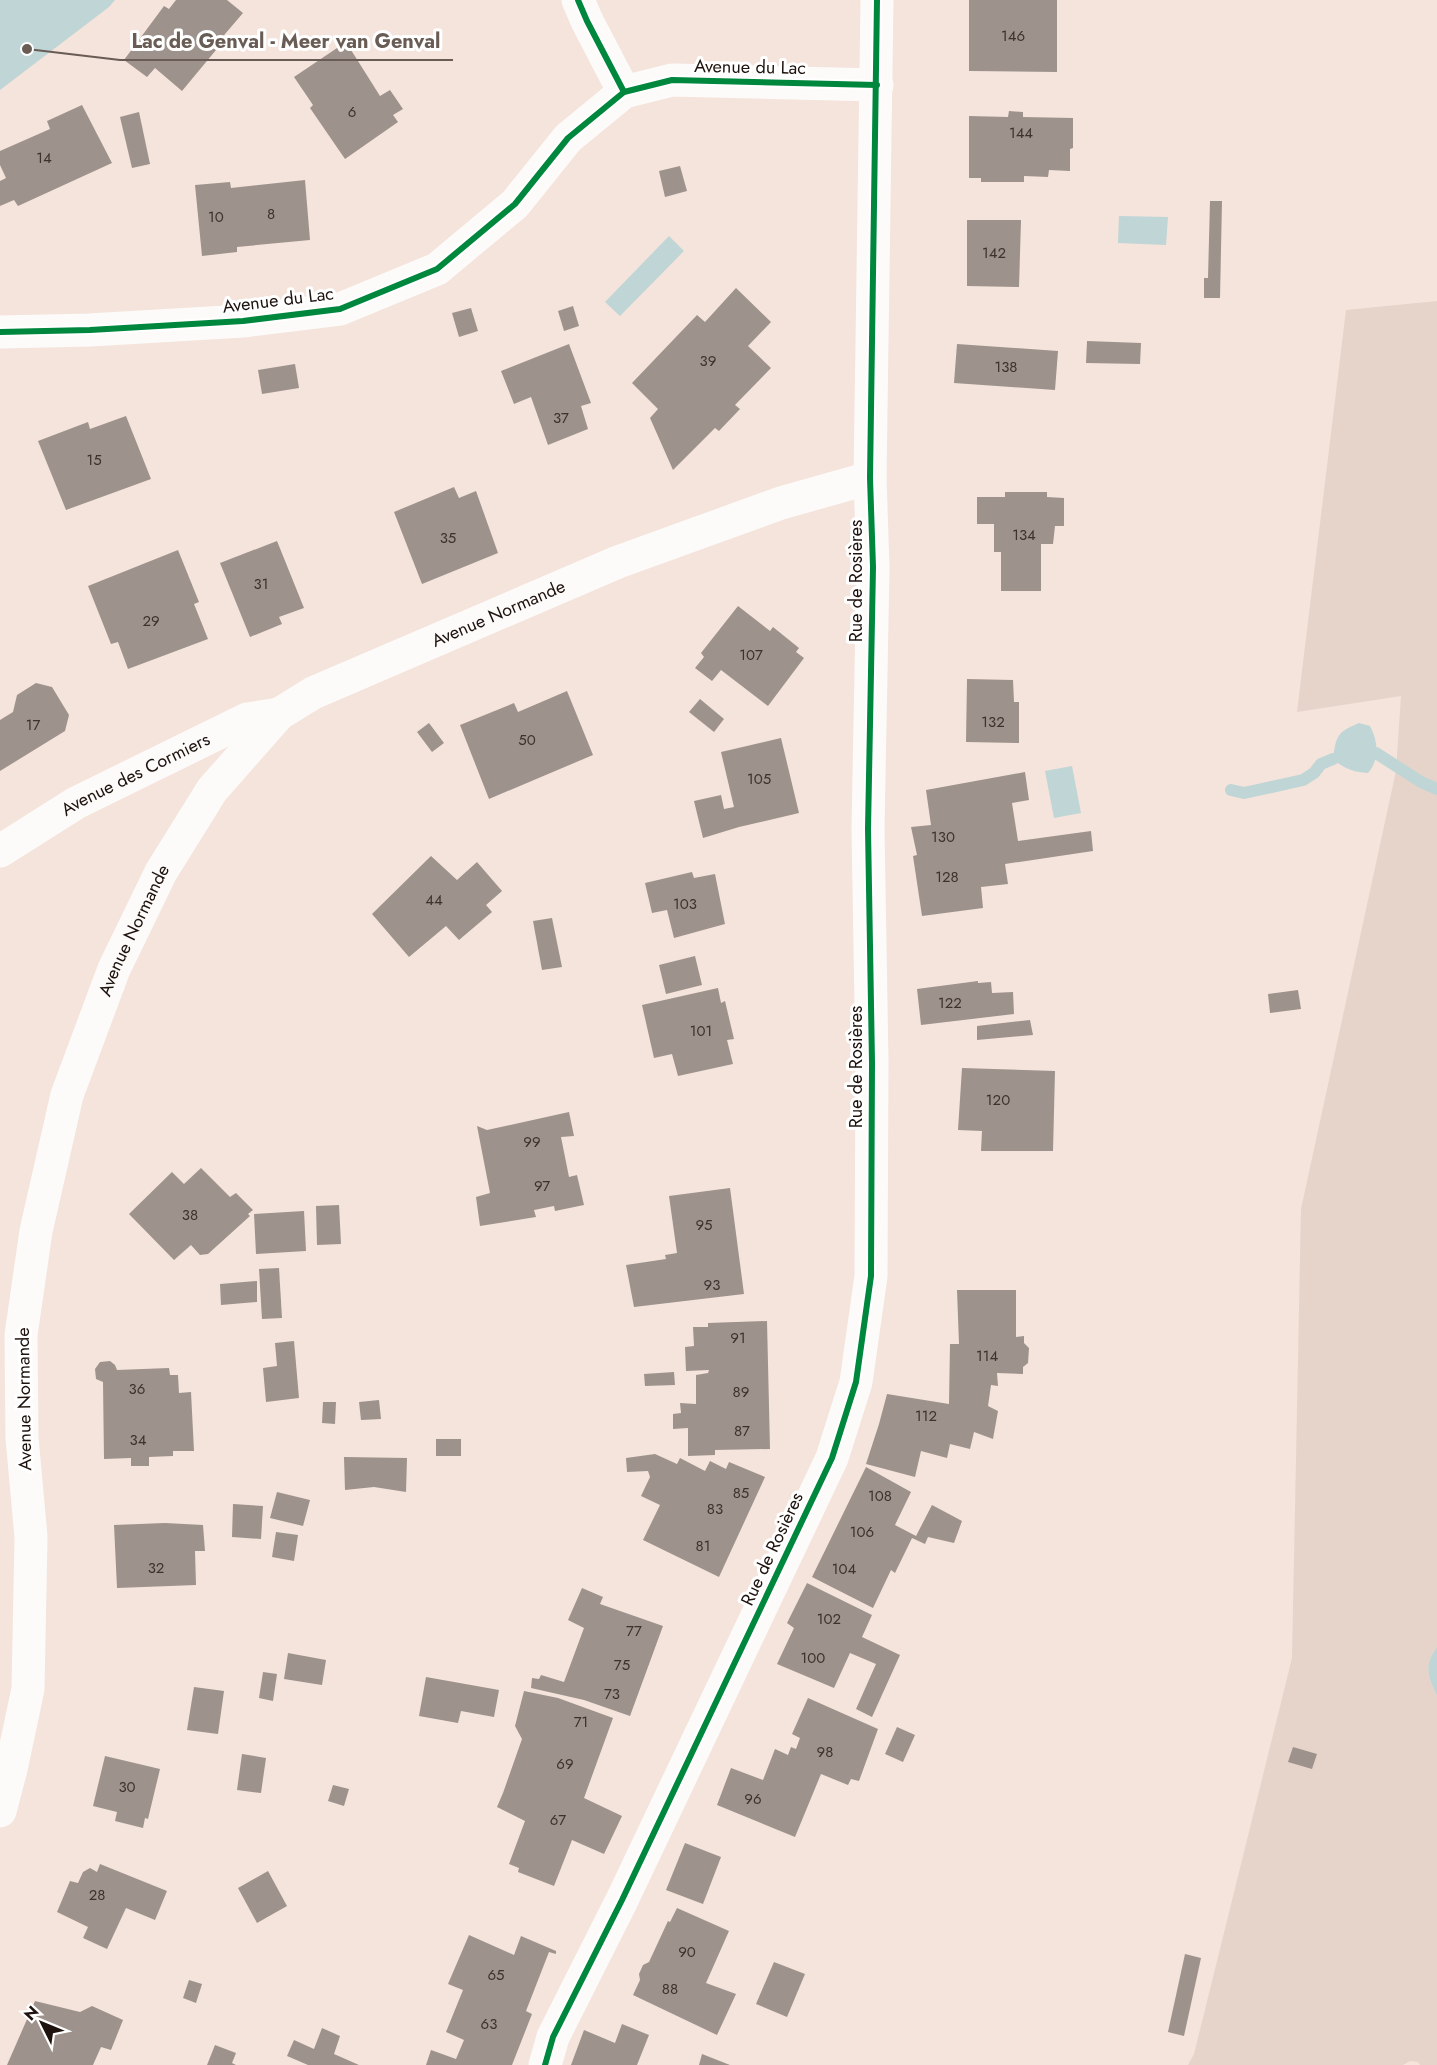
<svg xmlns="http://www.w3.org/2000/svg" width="1437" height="2065" font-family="Jost,sans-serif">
<rect width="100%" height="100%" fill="#f4e4dc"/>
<path fill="#e6d4ca" d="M 1437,301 L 1437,1647 C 1423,1666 1428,1677 1437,1696 L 1437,2065 L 1420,2065 L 1418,2062 L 1410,2061 L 1403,2065 L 1188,2065 L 1194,2054 L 1292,1658 L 1301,1209 L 1396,771 L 1401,696 L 1297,712 L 1346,310 Z"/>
<g fill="#bfd5d6">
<path d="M 0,0 L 115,0 L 109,7 L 0,90 Z"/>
<path d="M 1119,216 L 1168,217 L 1166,245 L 1118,243 Z"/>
<path d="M 669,236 L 684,251 L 620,316 L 605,302 Z"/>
<path d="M 1359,723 L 1370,726 C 1378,741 1380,759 1368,773 C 1354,772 1344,769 1333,759 C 1336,736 1337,732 1359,723 Z"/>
<path d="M 1072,766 L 1081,813 L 1054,818 L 1045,771 Z"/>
<path d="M 1437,1647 L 1437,1696 C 1428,1677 1423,1666 1437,1647 Z"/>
</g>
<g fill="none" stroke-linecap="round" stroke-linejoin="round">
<g stroke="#bfd5d6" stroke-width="12">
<path d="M 1376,753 L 1421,782 L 1437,789"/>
<path d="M 1231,790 L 1244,793 L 1303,780 L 1314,773 L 1321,764 L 1333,759"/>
</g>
</g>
<g fill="#9e928c">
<path d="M 176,0 L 227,0 L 243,13 L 213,48 L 216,50 L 182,91 L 155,68 L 147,77 L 124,60 L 164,6 L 169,9 Z"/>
<path d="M 969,0 L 1057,0 L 1057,72 L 969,71 Z"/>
<path d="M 346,42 L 380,96 L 390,90 L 403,109 L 393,115 L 398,122 L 345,159 L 310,108 L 313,105 L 294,77 Z"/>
<path d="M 82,105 L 112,163 L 18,206 L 14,200 L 0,206 L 0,181 L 6,178 L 0,165 L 0,151 L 50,129 L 47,121 Z"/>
<path d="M 1009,111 L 1023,112 L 1023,117 L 1073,118 L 1073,148 L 1070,149 L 1070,171 L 1049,170 L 1048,177 L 1024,176 L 1024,182 L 981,182 L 981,178 L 969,178 L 969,116 L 1008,117 Z"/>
<path d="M 139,112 L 150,164 L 132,168 L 120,117 Z"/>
<path d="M 680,166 L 687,191 L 665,197 L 659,171 Z"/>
<path d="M 305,180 L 310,240 L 237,247 L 237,252 L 202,256 L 195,185 L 230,182 L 231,188 Z"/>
<path d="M 1210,201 L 1222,201 L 1220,298 L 1204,298 L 1204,278 L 1208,278 Z"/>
<path d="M 967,220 L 1021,220 L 1019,287 L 967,286 Z"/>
<path d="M 736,288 L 771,322 L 748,346 L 771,368 L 735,405 L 740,409 L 719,431 L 715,428 L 673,470 L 650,418 L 658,409 L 632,383 L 697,315 L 705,322 Z"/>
<path d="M 573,306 L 579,326 L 564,331 L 558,311 Z"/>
<path d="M 471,308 L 478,331 L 459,337 L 452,313 Z"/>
<path d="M 1087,341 L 1141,343 L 1140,364 L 1086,363 Z"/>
<path d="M 569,344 L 591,403 L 581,406 L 588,429 L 548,445 L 531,397 L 514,404 L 501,371 Z"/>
<path d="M 957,344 L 1058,351 L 1055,390 L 954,383 Z"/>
<path d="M 295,364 L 299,388 L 262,394 L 258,370 Z"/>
<path d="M 126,416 L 151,479 L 66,510 L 38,441 L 88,422 L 90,429 Z"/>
<path d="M 454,487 L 459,498 L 476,491 L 498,553 L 422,584 L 394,512 Z"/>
<path d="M 1005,492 L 1047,492 L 1047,497 L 1064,498 L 1064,526 L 1055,526 L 1053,544 L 1041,544 L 1041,591 L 1001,591 L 1001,552 L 994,552 L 994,524 L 977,524 L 977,497 L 1005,497 Z"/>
<path d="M 277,541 L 304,608 L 279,617 L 282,624 L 250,637 L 220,563 Z"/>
<path d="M 178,550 L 199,602 L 194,604 L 208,639 L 128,669 L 118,642 L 111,644 L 88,586 Z"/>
<path d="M 738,606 L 770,631 L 773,627 L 799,648 L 796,652 L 804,658 L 768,706 L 721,670 L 712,681 L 695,668 L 704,657 L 701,653 Z"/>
<path d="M 967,679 L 1013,680 L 1014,702 L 1019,702 L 1019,743 L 966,742 Z"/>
<path d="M 36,683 L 52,687 L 69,715 L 65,731 L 0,771 L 0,720 L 13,712 L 17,695 Z"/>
<path d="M 567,691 L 593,755 L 489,799 L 460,725 L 514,703 L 518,712 Z"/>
<path d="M 700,699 L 724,719 L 714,732 L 689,712 Z"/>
<path d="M 429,723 L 444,743 L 432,752 L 417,732 Z"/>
<path d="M 781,738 L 799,813 L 739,827 L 703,838 L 694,801 L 721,795 L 724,809 L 734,807 L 721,752 Z"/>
<path d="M 1025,772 L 1029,800 L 1012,803 L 1018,841 L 1091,831 L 1093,851 L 1005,864 L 1008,884 L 981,887 L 983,908 L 922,916 L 913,856 L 917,855 L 911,827 L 931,825 L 926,790 Z"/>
<path d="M 431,856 L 457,880 L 477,862 L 502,891 L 486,905 L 492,912 L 459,940 L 446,926 L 409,957 L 372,914 Z"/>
<path d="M 692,872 L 694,878 L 715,874 L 725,924 L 674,938 L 667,910 L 652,913 L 645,883 Z"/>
<path d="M 552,918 L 562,967 L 542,970 L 533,921 Z"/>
<path d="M 695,956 L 702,985 L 666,994 L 659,965 Z"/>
<path d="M 978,981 L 978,983 L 991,982 L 992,993 L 1013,992 L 1014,1014 L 921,1025 L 917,989 Z"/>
<path d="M 718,988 L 721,1003 L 725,1001 L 734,1039 L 727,1040 L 733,1064 L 678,1076 L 672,1054 L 654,1058 L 642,1005 Z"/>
<path d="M 1298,990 L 1301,1009 L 1270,1013 L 1268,994 Z"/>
<path d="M 1030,1020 L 1033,1035 L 977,1040 L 977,1026 Z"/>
<path d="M 962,1068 L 1055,1071 L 1053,1151 L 981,1151 L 982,1131 L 958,1130 Z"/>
<path d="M 569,1112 L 574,1136 L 561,1137 L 569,1177 L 577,1175 L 584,1205 L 555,1211 L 554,1206 L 534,1210 L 536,1217 L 480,1226 L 476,1197 L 490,1193 L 477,1126 L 487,1130 Z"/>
<path d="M 201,1168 L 230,1197 L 236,1193 L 253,1210 L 248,1214 L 250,1216 L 208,1254 L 200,1255 L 191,1245 L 174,1260 L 129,1214 L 172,1172 L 184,1184 Z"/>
<path d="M 730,1188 L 744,1294 L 634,1307 L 626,1265 L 666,1259 L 665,1255 L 677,1253 L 669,1196 Z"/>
<path d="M 339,1205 L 341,1244 L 317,1245 L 316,1206 Z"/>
<path d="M 304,1211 L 306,1251 L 256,1254 L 254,1214 Z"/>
<path d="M 279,1268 L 282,1318 L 262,1319 L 259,1269 Z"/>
<path d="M 257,1281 L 257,1302 L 221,1305 L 220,1284 Z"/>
<path d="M 957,1290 L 1016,1290 L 1016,1337 L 1024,1336 L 1024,1343 L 1029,1348 L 1028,1363 L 1023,1367 L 1023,1374 L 997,1373 L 998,1386 L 991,1385 L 988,1406 L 998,1411 L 993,1439 L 974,1432 L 970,1449 L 950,1444 L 947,1458 L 921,1451 L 915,1477 L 866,1464 L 879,1424 L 887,1394 L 949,1404 L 950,1344 L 959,1344 Z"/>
<path d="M 767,1321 L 770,1449 L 715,1450 L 715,1455 L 688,1456 L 688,1428 L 673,1429 L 673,1414 L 681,1413 L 680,1403 L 696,1404 L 696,1375 L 708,1373 L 709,1370 L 686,1371 L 685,1347 L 694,1346 L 693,1327 L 708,1327 L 708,1323 Z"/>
<path d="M 294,1341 L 299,1398 L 266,1402 L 263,1368 L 277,1366 L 275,1343 Z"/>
<path d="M 110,1361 L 115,1365 L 117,1370 L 169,1368 L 170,1375 L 178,1375 L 179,1393 L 191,1392 L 194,1451 L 173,1451 L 173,1456 L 149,1457 L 149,1466 L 131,1466 L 131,1458 L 104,1459 L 103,1382 L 96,1379 L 95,1369 L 100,1362 Z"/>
<path d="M 674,1372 L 675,1385 L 645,1386 L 644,1374 Z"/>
<path d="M 379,1400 L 381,1419 L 361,1420 L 359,1402 Z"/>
<path d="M 323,1402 L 336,1402 L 335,1424 L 322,1423 Z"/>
<rect x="436" y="1439" width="25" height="17"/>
<path d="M 655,1454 L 677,1464 L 680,1458 L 705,1471 L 710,1461 L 726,1469 L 729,1462 L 765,1477 L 719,1577 L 643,1540 L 660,1505 L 641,1496 L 650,1477 L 648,1471 L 627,1472 L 626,1458 Z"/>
<path d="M 344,1457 L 407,1458 L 406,1492 L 374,1487 L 345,1490 Z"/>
<path d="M 866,1467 L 911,1492 L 895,1525 L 916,1536 L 932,1505 L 962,1521 L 954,1543 L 928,1537 L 925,1544 L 912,1538 L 895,1573 L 891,1570 L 873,1608 L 812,1577 Z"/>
<path d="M 277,1492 L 310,1500 L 303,1526 L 270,1518 Z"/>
<path d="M 233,1504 L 263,1506 L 261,1539 L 232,1537 Z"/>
<path d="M 165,1523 L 203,1525 L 205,1551 L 195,1551 L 196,1585 L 117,1588 L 114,1525 Z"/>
<path d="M 276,1532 L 298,1535 L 294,1561 L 272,1557 Z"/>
<path d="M 807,1583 L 872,1615 L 862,1637 L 900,1655 L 872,1717 L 856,1709 L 876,1664 L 850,1653 L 834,1688 L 777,1664 L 794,1628 L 787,1623 Z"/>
<path d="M 582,1588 L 603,1597 L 600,1604 L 663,1626 L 630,1716 L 584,1700 L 531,1688 L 532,1678 L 539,1679 L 541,1675 L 564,1682 L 584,1628 L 568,1620 Z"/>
<path d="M 288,1653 L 326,1660 L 322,1685 L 284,1679 Z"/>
<path d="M 263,1672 L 277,1674 L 273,1701 L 259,1698 Z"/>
<path d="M 426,1677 L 499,1690 L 494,1717 L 461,1711 L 458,1723 L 419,1716 Z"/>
<path d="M 194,1687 L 224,1691 L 218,1734 L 187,1730 Z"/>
<path d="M 524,1691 L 558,1698 L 613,1718 L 584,1798 L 622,1816 L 604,1854 L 572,1840 L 554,1886 L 518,1872 L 519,1868 L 509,1864 L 525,1821 L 497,1807 L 503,1793 L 522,1739 L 515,1726 Z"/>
<path d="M 808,1698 L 878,1729 L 859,1781 L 851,1779 L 848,1785 L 821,1774 L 795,1837 L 717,1805 L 731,1768 L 763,1780 L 775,1749 L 788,1755 L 791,1747 L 796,1749 L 800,1738 L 792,1734 Z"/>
<path d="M 897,1727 L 915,1735 L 903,1762 L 885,1754 Z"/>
<path d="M 1293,1747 L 1317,1754 L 1312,1769 L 1288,1762 Z"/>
<path d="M 242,1754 L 266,1758 L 261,1793 L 237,1790 Z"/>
<path d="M 105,1756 L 160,1769 L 148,1819 L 145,1818 L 143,1828 L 115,1821 L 117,1812 L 93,1806 Z"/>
<path d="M 333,1785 L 349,1789 L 344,1806 L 328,1801 Z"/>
<path d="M 685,1843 L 721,1857 L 703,1904 L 666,1890 Z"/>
<path d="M 100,1864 L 167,1891 L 155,1920 L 126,1908 L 107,1949 L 83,1938 L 88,1927 L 57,1912 L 70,1881 L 78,1883 L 83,1872 L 90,1868 L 97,1872 Z"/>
<path d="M 268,1871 L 287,1906 L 257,1923 L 238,1888 Z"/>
<path d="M 677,1908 L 729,1931 L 706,1983 L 736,1994 L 717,2035 L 633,1995 L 640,1980 L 639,1974 L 643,1965 L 649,1962 L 668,1921 L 670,1922 Z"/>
<path d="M 469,1935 L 514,1955 L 521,1936 L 556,1951 L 556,1954 L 549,1952 L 526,2011 L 532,2014 L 512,2065 L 426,2065 L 431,2050 L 456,2059 L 464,2040 L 446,2032 L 463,1990 L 448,1984 Z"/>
<path d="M 1185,1954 L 1201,1958 L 1184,2036 L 1168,2032 Z"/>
<path d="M 774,1962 L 805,1974 L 787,2017 L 756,2004 Z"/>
<path d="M 189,1980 L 202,1984 L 196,2003 L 183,1998 Z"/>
<path d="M 35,2001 L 80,2012 L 92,2006 L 123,2020 L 111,2050 L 101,2047 L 93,2065 L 7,2065 Z"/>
<path d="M 622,2024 L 649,2035 L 637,2065 L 571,2065 L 584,2030 L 615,2043 Z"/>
<path d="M 322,2028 L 340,2036 L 334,2054 L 359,2065 L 308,2065 L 287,2056 L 294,2040 L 314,2049 Z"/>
<path d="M 215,2045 L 236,2053 L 232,2063 L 236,2065 L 207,2065 Z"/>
<path d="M 702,2054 L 730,2065 L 699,2065 Z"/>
</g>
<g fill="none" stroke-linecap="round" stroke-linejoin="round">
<g stroke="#fdfbfa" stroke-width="33">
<path d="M 578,0 L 587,21 L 624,92"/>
<path d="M 0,332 L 90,330 L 243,321 L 340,309 L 437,269 L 515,204 L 568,138 L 624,92 L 672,80 L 877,85"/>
<path id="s1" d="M 0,851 L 76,803 L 247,719 L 279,714"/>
<path id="s2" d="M 0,1811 L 11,1769 L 28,1689 L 31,1537 L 22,1438 L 21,1335 L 36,1231 L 67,1095 L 114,969 L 161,872 L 212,790 L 279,714 L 313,693 L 618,562 L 781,503 L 870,478"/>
<path d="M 545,2065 L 553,2037 L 622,1900 L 832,1458 L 856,1382 L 871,1276 L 872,1062 L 868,829 L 873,567 L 870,478 L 877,0"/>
</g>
<g stroke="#fff" stroke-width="10">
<g id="cycleway">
<path d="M 578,0 L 587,21 L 624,92"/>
<path d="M 0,332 L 90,330 L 243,321 L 340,309 L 437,269 L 515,204 L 568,138 L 624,92 L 672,80 L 877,85"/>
<path d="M 545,2065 L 553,2037 L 622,1900 L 832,1458 L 856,1382 L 871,1276 L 872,1062 L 868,829 L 873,567 L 870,478 L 877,0"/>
</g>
</g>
<use href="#cycleway" stroke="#00873e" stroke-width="6"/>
</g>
<g text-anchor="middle" stroke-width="6" stroke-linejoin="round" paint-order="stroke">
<g font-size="15" fill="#3d322d">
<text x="1013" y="41">146</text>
<text x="352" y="117">6</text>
<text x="1021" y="138">144</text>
<text x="44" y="163">14</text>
<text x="271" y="219">8</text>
<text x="216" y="222">10</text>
<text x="994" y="258">142</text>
<text x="708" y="366">39</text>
<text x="1006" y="372">138</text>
<text x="561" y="423">37</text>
<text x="94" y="465">15</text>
<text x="1024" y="540">134</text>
<text x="448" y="543">35</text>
<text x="261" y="589">31</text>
<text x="151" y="626">29</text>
<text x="751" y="660">107</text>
<text x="993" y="727">132</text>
<text x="33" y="730">17</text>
<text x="527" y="745">50</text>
<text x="759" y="784">105</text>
<text x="943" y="842">130</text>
<text x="947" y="882">128</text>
<text x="434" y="905">44</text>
<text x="685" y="909">103</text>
<text x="950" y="1008">122</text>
<text x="701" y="1036">101</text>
<text x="998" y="1105">120</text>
<text x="532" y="1147">99</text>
<text x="542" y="1191">97</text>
<text x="190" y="1220">38</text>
<text x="704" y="1230">95</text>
<text x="712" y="1290">93</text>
<text x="738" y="1343">91</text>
<text x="987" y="1361">114</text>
<text x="137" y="1394">36</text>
<text x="741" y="1397">89</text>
<text x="926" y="1421">112</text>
<text x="742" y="1436">87</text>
<text x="138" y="1445">34</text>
<text x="741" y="1498">85</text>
<text x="880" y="1501">108</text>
<text x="715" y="1514">83</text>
<text x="862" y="1537">106</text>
<text x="703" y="1551">81</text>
<text x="156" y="1573">32</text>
<text x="844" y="1574">104</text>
<text x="829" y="1624">102</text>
<text x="634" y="1636">77</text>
<text x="813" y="1663">100</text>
<text x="622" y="1670">75</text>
<text x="612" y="1699">73</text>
<text x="581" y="1727">71</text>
<text x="825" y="1757">98</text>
<text x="565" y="1769">69</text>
<text x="127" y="1792">30</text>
<text x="753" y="1804">96</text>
<text x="558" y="1825">67</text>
<text x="97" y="1900">28</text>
<text x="687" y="1957">90</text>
<text x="496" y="1980">65</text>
<text x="670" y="1994">88</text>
<text x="489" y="2029">63</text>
</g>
<g font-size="18" fill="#1d120d" stroke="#fff">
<text transform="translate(750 67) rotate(1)" y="6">Avenue du Lac</text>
<text transform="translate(278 300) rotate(-7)" y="6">Avenue du Lac</text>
<text transform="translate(856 581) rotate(-90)" y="6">Rue de Rosières</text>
<text dy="6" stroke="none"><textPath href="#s2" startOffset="1406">Avenue Normande</textPath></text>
<text dy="6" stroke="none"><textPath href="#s1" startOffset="156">Avenue des Cormiers</textPath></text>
<text dy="6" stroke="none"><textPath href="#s2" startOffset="902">Avenue Normande</textPath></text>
<text transform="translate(856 1067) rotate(-90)" y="6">Rue de Rosières</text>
<text transform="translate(24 1399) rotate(-91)" y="6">Avenue Normande</text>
<text transform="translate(772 1549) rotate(-65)" y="6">Rue de Rosières</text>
</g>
</g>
<path fill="none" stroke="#685c55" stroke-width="2" d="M27 49L120 60H453"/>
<circle fill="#685c55" stroke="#fff" stroke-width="2" cx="27" cy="49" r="6"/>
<g font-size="20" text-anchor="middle" font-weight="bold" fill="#685c55" stroke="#fff" stroke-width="6" stroke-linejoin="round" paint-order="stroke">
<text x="286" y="48">Lac de Genval - Meer van Genval</text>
</g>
<g transform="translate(42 2023) rotate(313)" stroke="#ffffff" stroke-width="4.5" paint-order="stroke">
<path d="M0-4.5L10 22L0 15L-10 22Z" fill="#1d120d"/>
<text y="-9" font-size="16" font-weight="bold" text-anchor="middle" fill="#1d120d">N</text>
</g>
</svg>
